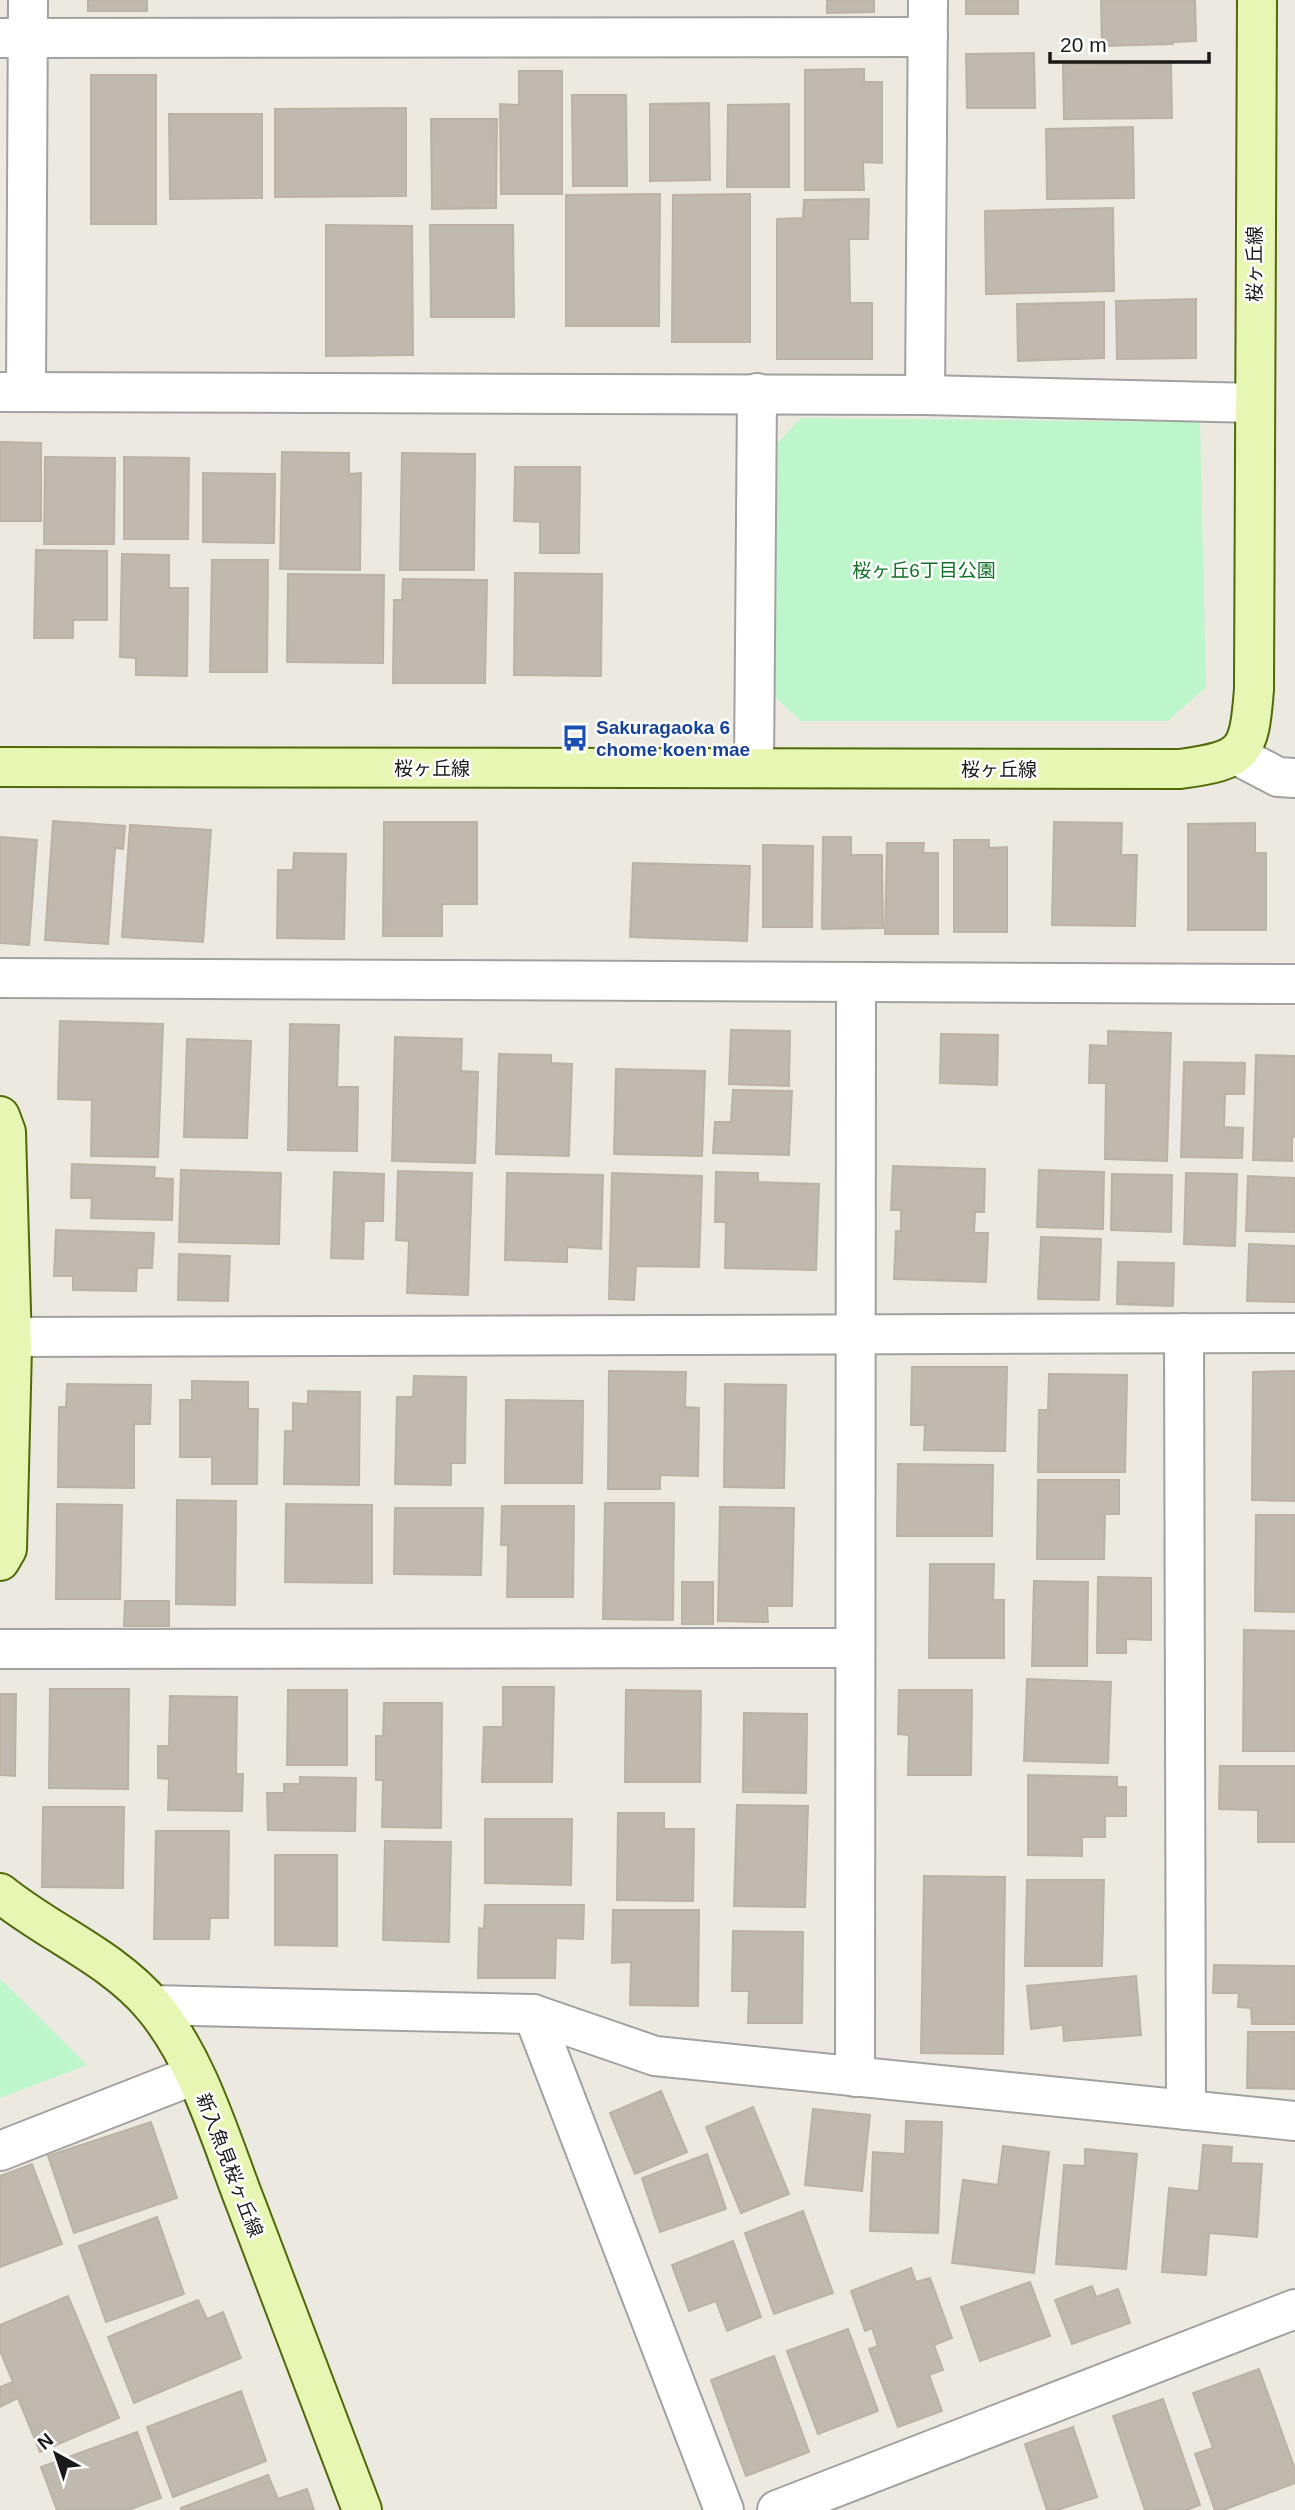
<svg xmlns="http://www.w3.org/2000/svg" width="1295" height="2510" font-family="Helvetica,'Noto Sans JP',sans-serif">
<rect width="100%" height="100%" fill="#eceae0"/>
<g fill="#bdf6cb">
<path d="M 801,418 L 1200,422 L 1206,687 L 1168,721 L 801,721 L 774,696 L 773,448 Z"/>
<path d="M 0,1979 L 87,2065 L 0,2098 Z"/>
</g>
<g fill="#c0b9b0" stroke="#bcb2a3" stroke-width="2">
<rect x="88" y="0" width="59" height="11"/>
<path d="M 827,0 L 874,0 L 874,12 L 827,13 Z"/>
<rect x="966" y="0" width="52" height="14"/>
<path d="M 1101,0 L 1195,0 L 1196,41 L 1173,42 L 1173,44 L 1102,46 Z"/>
<path d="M 1034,53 L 1035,108 L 967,108 L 966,54 Z"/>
<path d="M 1171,63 L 1172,118 L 1064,119 L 1063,64 Z"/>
<path d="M 864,69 L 864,82 L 882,82 L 882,163 L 863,162 L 864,190 L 805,190 L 805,70 Z"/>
<path d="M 519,71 L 562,71 L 562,194 L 501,194 L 500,104 L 519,105 Z"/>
<rect x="91" y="75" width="65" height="149"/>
<path d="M 572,95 L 626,95 L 627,186 L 573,186 Z"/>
<path d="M 709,103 L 710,180 L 650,181 L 650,104 Z"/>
<path d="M 789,104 L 789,187 L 727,187 L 728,105 Z"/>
<path d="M 406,108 L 406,196 L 275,197 L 275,109 Z"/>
<path d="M 169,114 L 262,114 L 262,198 L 170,199 Z"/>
<path d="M 431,119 L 497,119 L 496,208 L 432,209 Z"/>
<path d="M 1133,127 L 1134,198 L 1047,199 L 1046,129 Z"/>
<path d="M 660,194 L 659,326 L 566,326 L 566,195 Z"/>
<path d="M 750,194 L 750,342 L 672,342 L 673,195 Z"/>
<path d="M 869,199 L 868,239 L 849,239 L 850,303 L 872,303 L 872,359 L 777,359 L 777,219 L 803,218 L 804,200 Z"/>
<path d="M 1113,208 L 1114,291 L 986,294 L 985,211 Z"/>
<path d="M 326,225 L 412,226 L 413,355 L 326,356 Z"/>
<path d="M 430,225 L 513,225 L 514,317 L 431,317 Z"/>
<path d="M 1196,299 L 1196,358 L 1117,359 L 1116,301 Z"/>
<path d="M 1104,302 L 1104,358 L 1018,361 L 1017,304 Z"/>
<path d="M 0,442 L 41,443 L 41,521 L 0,521 Z"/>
<path d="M 282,452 L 349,453 L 349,474 L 361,473 L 360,570 L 280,569 Z"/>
<path d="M 402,453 L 475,454 L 474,570 L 400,570 Z"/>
<path d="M 45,457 L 115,458 L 114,544 L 44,544 Z"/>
<path d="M 124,457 L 189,458 L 188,539 L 124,539 Z"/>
<path d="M 515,467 L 580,467 L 579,553 L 540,553 L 540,522 L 514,521 Z"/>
<path d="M 203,473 L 275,474 L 274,543 L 203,542 Z"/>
<path d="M 36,550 L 107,551 L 107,620 L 73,620 L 73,638 L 34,638 Z"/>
<path d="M 122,554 L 169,555 L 169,588 L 188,588 L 187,676 L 136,675 L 136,658 L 120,657 Z"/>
<path d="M 212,560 L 268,560 L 267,672 L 210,672 Z"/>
<path d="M 515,573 L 602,574 L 601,676 L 514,675 Z"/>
<path d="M 288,574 L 384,575 L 383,663 L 287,662 Z"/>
<path d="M 403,579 L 487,580 L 485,683 L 393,683 L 394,600 L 402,600 Z"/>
<path d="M 53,821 L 125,826 L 123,849 L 115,848 L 108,944 L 45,940 Z"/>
<path d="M 384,822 L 477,822 L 477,904 L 442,904 L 442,936 L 383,936 Z"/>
<path d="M 1054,822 L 1122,823 L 1121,855 L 1137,855 L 1135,926 L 1052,925 Z"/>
<path d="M 1255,823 L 1255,853 L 1266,853 L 1266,930 L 1188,930 L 1188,824 Z"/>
<path d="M 130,825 L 211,830 L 203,942 L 122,937 Z"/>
<path d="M 0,837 L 37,840 L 29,945 L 0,943 Z"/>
<path d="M 823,837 L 851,837 L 851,855 L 882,855 L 883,928 L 822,929 Z"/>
<path d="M 954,840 L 989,840 L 989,848 L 1007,847 L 1007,932 L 954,932 Z"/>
<path d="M 887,843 L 924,843 L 923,853 L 938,853 L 938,934 L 885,934 Z"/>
<path d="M 763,845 L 813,846 L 812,927 L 763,927 Z"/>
<path d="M 294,853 L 346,854 L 344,939 L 277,938 L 278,870 L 293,870 Z"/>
<path d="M 633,863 L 750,866 L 747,941 L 630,937 Z"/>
<path d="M 60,1021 L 163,1024 L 158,1157 L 91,1156 L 92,1100 L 58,1099 Z"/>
<path d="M 290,1024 L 339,1025 L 337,1087 L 358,1087 L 357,1151 L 288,1150 Z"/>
<path d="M 731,1030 L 790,1031 L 789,1086 L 729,1084 Z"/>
<path d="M 1108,1031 L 1171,1033 L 1167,1161 L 1105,1159 L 1106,1083 L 1089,1083 L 1090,1045 L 1108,1046 Z"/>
<path d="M 941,1034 L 998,1035 L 997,1085 L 940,1083 Z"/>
<path d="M 395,1037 L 462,1039 L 461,1071 L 478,1072 L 475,1163 L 392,1161 Z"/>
<path d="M 187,1039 L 251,1041 L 247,1138 L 184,1137 Z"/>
<path d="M 499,1054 L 551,1055 L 551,1063 L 572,1064 L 569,1156 L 496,1154 Z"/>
<path d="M 1256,1055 L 1295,1056 L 1295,1137 L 1292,1137 L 1292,1161 L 1253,1160 Z"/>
<path d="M 1184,1062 L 1245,1063 L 1244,1094 L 1225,1094 L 1224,1127 L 1243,1128 L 1242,1158 L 1181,1157 Z"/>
<path d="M 616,1069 L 705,1071 L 702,1156 L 614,1154 Z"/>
<path d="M 733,1090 L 792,1091 L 789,1155 L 713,1153 L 715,1122 L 731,1122 Z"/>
<path d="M 72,1164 L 155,1167 L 154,1178 L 173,1179 L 172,1220 L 91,1218 L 92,1198 L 71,1198 Z"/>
<path d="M 893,1166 L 985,1169 L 984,1212 L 975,1212 L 974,1233 L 988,1233 L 986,1282 L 894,1279 L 896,1231 L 901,1231 L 901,1210 L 891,1210 Z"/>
<path d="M 181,1170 L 281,1173 L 279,1244 L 179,1242 Z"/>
<path d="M 1039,1170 L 1104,1172 L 1103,1229 L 1037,1227 Z"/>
<path d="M 398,1171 L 472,1173 L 468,1295 L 407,1293 L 409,1241 L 396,1240 Z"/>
<path d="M 334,1172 L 384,1174 L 383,1221 L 364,1221 L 363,1259 L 331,1258 Z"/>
<path d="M 716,1172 L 758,1173 L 758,1182 L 819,1184 L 816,1270 L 725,1268 L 726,1222 L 715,1222 Z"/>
<path d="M 507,1173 L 603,1175 L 601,1249 L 567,1247 L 567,1262 L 505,1260 Z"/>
<path d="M 612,1173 L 702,1176 L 699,1267 L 636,1266 L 634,1300 L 609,1299 Z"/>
<path d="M 1186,1173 L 1237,1174 L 1235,1246 L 1184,1244 Z"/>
<path d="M 1112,1174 L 1172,1175 L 1171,1232 L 1111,1230 Z"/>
<path d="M 1248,1176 L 1295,1178 L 1295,1232 L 1246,1231 Z"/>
<path d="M 56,1230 L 154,1233 L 152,1268 L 137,1268 L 136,1291 L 73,1290 L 73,1276 L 54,1276 Z"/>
<path d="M 1041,1237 L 1101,1239 L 1099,1300 L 1038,1299 Z"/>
<path d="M 1249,1244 L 1295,1246 L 1295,1302 L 1247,1301 Z"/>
<path d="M 179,1254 L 230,1256 L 228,1301 L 178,1300 Z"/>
<path d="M 1118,1262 L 1174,1263 L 1173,1306 L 1117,1304 Z"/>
<path d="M 912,1367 L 1007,1367 L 1005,1451 L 924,1450 L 925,1425 L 911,1425 Z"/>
<path d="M 609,1371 L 686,1372 L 685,1407 L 699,1408 L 698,1476 L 660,1475 L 660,1489 L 608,1489 Z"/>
<path d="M 1295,1371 L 1295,1501 L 1252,1500 L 1253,1372 Z"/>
<path d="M 1049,1374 L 1127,1375 L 1125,1472 L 1038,1472 L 1039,1410 L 1048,1410 Z"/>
<path d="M 414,1376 L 466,1377 L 465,1463 L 451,1463 L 451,1485 L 395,1484 L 397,1397 L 413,1397 Z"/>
<path d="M 192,1381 L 248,1382 L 248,1409 L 258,1409 L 257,1484 L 212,1484 L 212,1457 L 180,1457 L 180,1400 L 192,1400 Z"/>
<path d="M 67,1384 L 151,1385 L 150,1424 L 134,1424 L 134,1488 L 58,1487 L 59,1407 L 66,1407 Z"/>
<path d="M 725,1384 L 786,1385 L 784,1488 L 724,1487 Z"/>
<path d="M 308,1391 L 360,1392 L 359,1485 L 284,1484 L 285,1431 L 293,1431 L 293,1403 L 308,1404 Z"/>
<path d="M 506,1400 L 583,1401 L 582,1483 L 505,1483 Z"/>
<path d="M 898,1464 L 993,1465 L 992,1536 L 897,1536 Z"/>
<path d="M 1038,1480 L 1119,1480 L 1119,1514 L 1105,1514 L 1104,1559 L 1037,1559 Z"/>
<path d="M 177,1500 L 236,1501 L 235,1605 L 176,1604 Z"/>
<path d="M 605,1503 L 674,1503 L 673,1620 L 603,1619 Z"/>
<path d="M 57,1504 L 122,1505 L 120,1599 L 56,1599 Z"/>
<path d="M 286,1504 L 372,1505 L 372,1583 L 285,1582 Z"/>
<path d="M 502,1506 L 574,1506 L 573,1597 L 507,1597 L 508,1545 L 501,1545 Z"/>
<path d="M 720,1507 L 794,1508 L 792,1606 L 767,1606 L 768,1622 L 718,1621 Z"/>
<path d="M 395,1508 L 483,1508 L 481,1575 L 394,1574 Z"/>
<path d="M 1256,1515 L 1295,1515 L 1295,1612 L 1255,1611 Z"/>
<path d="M 930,1564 L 994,1564 L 993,1600 L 1004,1600 L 1004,1658 L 929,1658 Z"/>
<path d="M 1098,1577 L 1151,1578 L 1151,1640 L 1126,1639 L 1126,1653 L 1097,1653 Z"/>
<path d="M 1034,1581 L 1088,1582 L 1087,1666 L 1032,1666 Z"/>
<rect x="682" y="1582" width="31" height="42"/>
<path d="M 125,1601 L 169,1601 L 169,1626 L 124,1626 Z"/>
<path d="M 1244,1630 L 1295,1631 L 1295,1751 L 1243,1751 Z"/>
<path d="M 1027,1679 L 1111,1682 L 1108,1763 L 1024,1761 Z"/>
<path d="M 503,1687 L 554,1687 L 552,1782 L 482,1782 L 484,1727 L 503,1727 Z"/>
<path d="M 50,1689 L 129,1689 L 128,1789 L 49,1788 Z"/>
<path d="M 288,1690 L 347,1690 L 347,1765 L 287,1765 Z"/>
<path d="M 626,1690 L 701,1691 L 700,1782 L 625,1782 Z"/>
<path d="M 899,1690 L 972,1690 L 971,1775 L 908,1775 L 909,1735 L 898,1734 Z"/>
<path d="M 0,1694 L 16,1694 L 15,1776 L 0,1775 Z"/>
<path d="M 170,1696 L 237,1697 L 236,1774 L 243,1774 L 242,1811 L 168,1810 L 169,1779 L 158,1778 L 158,1746 L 169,1746 Z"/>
<path d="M 384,1703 L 442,1703 L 441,1828 L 382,1827 L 383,1780 L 376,1780 L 376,1736 L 383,1736 Z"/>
<path d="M 744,1713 L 807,1714 L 806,1793 L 743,1792 Z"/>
<path d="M 1220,1766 L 1295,1766 L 1295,1842 L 1258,1842 L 1258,1810 L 1219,1809 Z"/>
<path d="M 1028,1775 L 1117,1777 L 1117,1787 L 1126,1787 L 1126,1816 L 1105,1816 L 1105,1837 L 1082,1837 L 1082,1856 L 1028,1855 Z"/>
<path d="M 300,1777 L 356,1778 L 355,1831 L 268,1830 L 267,1793 L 284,1793 L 284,1784 L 300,1784 Z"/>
<path d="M 737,1805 L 808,1806 L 805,1907 L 734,1906 Z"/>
<path d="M 43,1807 L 124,1807 L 123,1888 L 42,1887 Z"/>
<path d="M 618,1813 L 664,1813 L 664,1829 L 694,1829 L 693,1901 L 617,1900 Z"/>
<path d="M 485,1819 L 572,1819 L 571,1885 L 485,1883 Z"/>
<path d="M 156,1831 L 229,1831 L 228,1918 L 210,1918 L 209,1939 L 154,1939 Z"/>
<path d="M 385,1841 L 451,1842 L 449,1942 L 383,1940 Z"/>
<path d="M 275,1855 L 337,1855 L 337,1946 L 275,1945 Z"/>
<path d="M 924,1876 L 1005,1877 L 1003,2054 L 921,2053 Z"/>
<path d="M 1027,1880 L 1104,1880 L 1102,1966 L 1025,1966 Z"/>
<path d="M 485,1905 L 584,1905 L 583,1939 L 556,1938 L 555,1978 L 478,1978 L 479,1928 L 484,1929 Z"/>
<path d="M 613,1910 L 699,1910 L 698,2006 L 630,2005 L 631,1962 L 612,1963 Z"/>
<path d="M 733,1931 L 803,1932 L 802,2023 L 748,2023 L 749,1991 L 732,1991 Z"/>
<path d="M 1214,1965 L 1295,1966 L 1295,2024 L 1252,2024 L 1251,2008 L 1238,2007 L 1239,1993 L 1213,1993 Z"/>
<path d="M 1136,1976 L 1141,2035 L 1064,2041 L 1063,2025 L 1031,2029 L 1027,1986 Z"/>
<path d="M 1248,2032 L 1295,2032 L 1295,2089 L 1247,2088 Z"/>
<path d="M 661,2091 L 687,2152 L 635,2174 L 610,2113 Z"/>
<path d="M 753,2107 L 789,2194 L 741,2213 L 706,2127 Z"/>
<path d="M 813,2109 L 870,2115 L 862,2191 L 805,2185 Z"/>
<path d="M 906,2121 L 942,2122 L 938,2233 L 870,2231 L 873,2152 L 905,2154 Z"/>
<path d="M 151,2122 L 177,2198 L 74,2233 L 48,2156 Z"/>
<path d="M 1203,2145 L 1232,2147 L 1231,2163 L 1262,2164 L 1257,2237 L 1209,2233 L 1206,2275 L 1162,2272 L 1169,2188 L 1199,2191 Z"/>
<path d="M 1003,2146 L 1049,2152 L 1034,2273 L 952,2263 L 963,2180 L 998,2185 Z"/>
<path d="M 1085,2149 L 1137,2154 L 1126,2269 L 1056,2264 L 1064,2165 L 1085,2166 Z"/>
<path d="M 707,2154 L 726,2209 L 660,2232 L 642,2178 Z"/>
<path d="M 32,2164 L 62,2244 L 0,2267 L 0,2176 Z"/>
<path d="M 803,2211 L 833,2293 L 774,2314 L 745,2233 Z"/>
<path d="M 157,2217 L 184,2294 L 106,2322 L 79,2246 Z"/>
<path d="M 733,2241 L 761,2317 L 727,2331 L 716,2301 L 689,2311 L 672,2265 Z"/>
<path d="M 911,2268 L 916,2282 L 930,2278 L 952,2338 L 934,2345 L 943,2370 L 929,2375 L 942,2411 L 898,2427 L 869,2349 L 878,2346 L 872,2328 L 865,2331 L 851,2291 Z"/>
<path d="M 1030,2282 L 1050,2336 L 980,2361 L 961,2307 Z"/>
<path d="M 1092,2286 L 1096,2297 L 1118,2289 L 1130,2323 L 1072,2344 L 1055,2300 Z"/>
<path d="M 68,2296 L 119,2418 L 40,2452 L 18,2398 L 0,2407 L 0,2387 L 13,2382 L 0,2351 L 0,2325 Z"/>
<path d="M 198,2300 L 207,2319 L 223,2312 L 241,2358 L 134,2403 L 108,2337 Z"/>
<path d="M 848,2329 L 878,2411 L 818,2434 L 787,2351 Z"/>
<path d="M 774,2356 L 809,2452 L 746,2476 L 711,2380 Z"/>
<path d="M 1259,2369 L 1295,2469 L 1295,2483 L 1223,2510 L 1215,2510 L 1195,2454 L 1213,2448 L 1193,2393 Z"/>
<path d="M 241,2391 L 266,2461 L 173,2497 L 147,2427 Z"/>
<path d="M 1163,2399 L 1200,2505 L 1186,2510 L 1145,2510 L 1113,2416 Z"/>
<path d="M 1073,2427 L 1097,2497 L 1057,2510 L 1047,2510 L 1025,2444 Z"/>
<path d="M 137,2432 L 161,2498 L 128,2510 L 57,2510 L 41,2467 Z"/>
<path d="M 268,2475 L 278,2499 L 307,2489 L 314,2510 L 181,2510 L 181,2508 Z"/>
</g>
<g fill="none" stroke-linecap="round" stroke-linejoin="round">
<g stroke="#a1a1a1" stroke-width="42">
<g id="street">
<path d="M 0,38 L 928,37"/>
<path d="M 0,392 L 925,395 L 928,0"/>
<path d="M 26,392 L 28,0"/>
<path d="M 925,395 L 1255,403"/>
<path d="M 1236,755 L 1278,777 L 1295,778"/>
<path d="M 754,768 L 757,393"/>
<path d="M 0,978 L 1295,984"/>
<path d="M 1184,1333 L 1186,2110"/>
<path d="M 12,1337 L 1295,1333"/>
<path d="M 0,1649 L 855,1648"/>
<path d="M 152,2005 L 533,2014 L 655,2056 L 1295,2121"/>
<path d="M 533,2014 L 724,2510"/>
<path d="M 855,2077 L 856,982"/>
<path d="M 0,2151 L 194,2075"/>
<path d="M 777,2510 L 1295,2309"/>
</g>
</g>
<g stroke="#506909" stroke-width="42">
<g id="secondary">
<path d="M 0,767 L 1180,769 C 1246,760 1249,753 1254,689 L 1257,0"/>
<path d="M 0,1116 L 6,1132 L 12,1347 L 7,1549 L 0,1561"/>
<path d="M 0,1893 C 49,1933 112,1957 153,2006 C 199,2061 221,2141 247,2207 C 285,2308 323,2409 362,2510"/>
</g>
</g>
<use href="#street" stroke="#fff" stroke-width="38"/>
<use href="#secondary" stroke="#e8f6b4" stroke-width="38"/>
</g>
<defs>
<g id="bus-bare" transform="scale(2.1)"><path d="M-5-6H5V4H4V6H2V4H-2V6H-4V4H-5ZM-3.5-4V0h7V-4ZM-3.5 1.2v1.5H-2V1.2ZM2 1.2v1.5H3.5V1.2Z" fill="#1a4fb4" stroke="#fff" stroke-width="2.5" paint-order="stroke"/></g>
</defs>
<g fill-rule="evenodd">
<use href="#bus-bare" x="575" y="738"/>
</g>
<g text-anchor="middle" stroke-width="5" stroke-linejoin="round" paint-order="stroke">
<g font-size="19" fill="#1a1a1a" stroke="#fff">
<text transform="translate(1254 264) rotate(-90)" y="7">桜ヶ丘線</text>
<text x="432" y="775">桜ヶ丘線</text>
<text x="999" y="776">桜ヶ丘線</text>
<text transform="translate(230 2165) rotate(69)" y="7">新入魚見桜ヶ丘線</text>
</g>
<g font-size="19" fill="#107127" stroke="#fff">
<text x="924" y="577">桜ヶ丘6丁目公園</text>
</g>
<g font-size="19" font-weight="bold" fill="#164399" stroke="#fff" text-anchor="start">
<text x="596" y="734">Sakuragaoka 6<tspan x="596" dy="22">chome koen mae</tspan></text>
</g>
</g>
<g transform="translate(56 2454) rotate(320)" stroke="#ffffff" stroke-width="5" paint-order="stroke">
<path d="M0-5L12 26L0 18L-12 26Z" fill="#1a1a1a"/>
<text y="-10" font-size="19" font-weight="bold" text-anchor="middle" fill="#1a1a1a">N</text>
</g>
<path d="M1050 52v10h159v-10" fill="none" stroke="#1a1a1a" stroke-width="3.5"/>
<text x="1060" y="52" font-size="21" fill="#1a1a1a" stroke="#ffffff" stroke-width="5" paint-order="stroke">20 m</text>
</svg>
